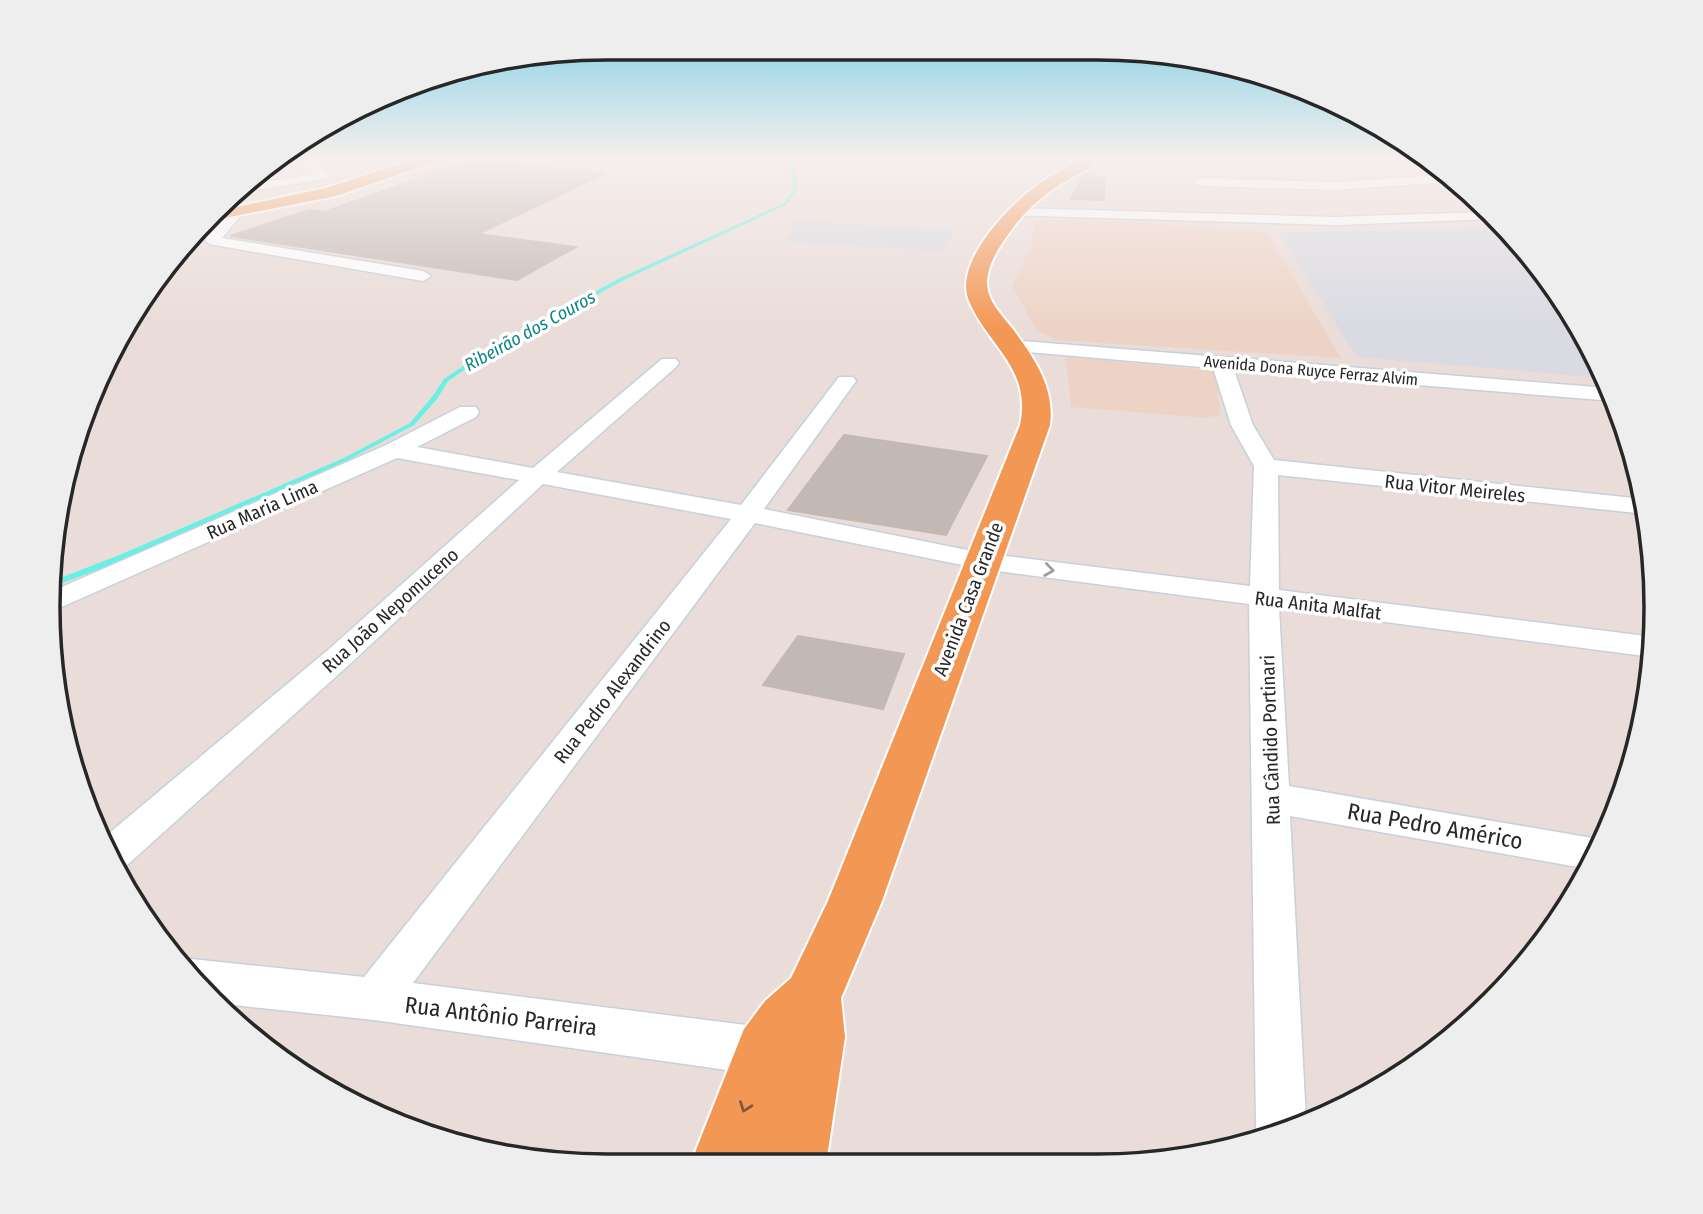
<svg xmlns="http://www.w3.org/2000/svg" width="1703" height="1214" font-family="'Fira Sans Condensed',sans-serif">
<rect width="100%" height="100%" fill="#eadcd8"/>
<g fill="#d9dae2">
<path d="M 797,221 L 954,230 L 944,251 L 785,242 Z"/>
<path d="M 1503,227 L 1517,238 L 1581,327 L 1604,378 L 1357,357 L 1279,233 Z"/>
</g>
<g fill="#edd3c6">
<path d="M 1036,220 L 1118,221 L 1267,232 L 1341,358 L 1055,340 L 1037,330 L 1012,286 L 1031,247 Z"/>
<path d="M 1066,356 L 1216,371 L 1220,415 L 1206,418 L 1071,407 Z"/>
</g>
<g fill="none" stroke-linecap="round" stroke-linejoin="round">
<path fill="#67f0e6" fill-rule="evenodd" d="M 789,159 L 793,159 L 798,188 L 786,205 L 624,280 L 482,358 L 448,381 L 437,399 L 414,425 L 348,460 L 128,558 L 55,586 L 55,580 L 122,554 L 344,458 L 410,423 L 432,397 L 444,379 L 478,356 L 620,278 L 784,203 L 794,188 Z"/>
</g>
<g fill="#c2b8b4" stroke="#c5b8b2" stroke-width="2">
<path d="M 475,159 L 604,174 L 478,234 L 576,247 L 517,280 L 230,236 L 309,210 L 324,212 Z"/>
<path d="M 1085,174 L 1104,178 L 1104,200 L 1071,199 Z"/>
<path d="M 844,435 L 987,456 L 946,535 L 788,510 Z"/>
<path d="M 798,636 L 904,654 L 883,709 L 763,685 Z"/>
</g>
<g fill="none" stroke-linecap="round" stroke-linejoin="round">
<g stroke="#c6d1da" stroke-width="3">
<g id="minor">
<path d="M 301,159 L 313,159 L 328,176 L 326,179 L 237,193 L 246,185 L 313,174 Z"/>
<path d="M 1441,175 L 1449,182 L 1335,190 L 1199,186 L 1193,182 L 1199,178 L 1335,182 Z"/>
<path d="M 1016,208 L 1335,217 L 1485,212 L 1494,219 L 1335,225 L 1011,215 L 1011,209 Z"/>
<path d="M 236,209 L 243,213 L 222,238 L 423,271 L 431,276 L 423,281 L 209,244 L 206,241 C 208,228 224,213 236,209 Z"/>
<path d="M 1011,340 L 1608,388 L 1614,401 L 1234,370 L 1253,425 L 1274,460 L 1643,499 L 1646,514 L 1278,475 L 1279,590 L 1654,637 L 1652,657 L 1279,608 L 1289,786 L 1604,840 L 1589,869 L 1290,816 L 1306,1120 L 1259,1135 L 1256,1128 L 1249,604 L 982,569 L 755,523 L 413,983 L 777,1029 L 794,1036 L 801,1053 L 794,1070 L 777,1077 L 374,1020 L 215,1003 L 186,976 L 179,964 L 191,959 L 364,977 L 731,519 L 543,484 L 351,663 L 125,867 L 119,869 L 101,840 L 329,649 L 519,480 L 397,458 L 55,610 L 55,590 L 386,445 L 460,407 L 476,407 L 479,412 L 476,417 L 417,447 L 533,468 L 662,359 L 676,359 L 679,363 L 676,367 L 557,472 L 741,505 L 839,377 L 853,377 L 856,381 L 764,509 L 982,553 L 1250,586 L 1254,466 L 1231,425 L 1213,368 L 1004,350 L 1001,346 L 1004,342 Z"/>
</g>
</g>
<g stroke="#fff" stroke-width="4">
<g id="major">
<path d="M 415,159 L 438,159 L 435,162 L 336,196 L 204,222 L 217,211 L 326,188 Z"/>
<path d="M 1081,159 L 1100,159 C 1091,169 1075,175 1064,182 C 1044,194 1026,210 1012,229 C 1001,244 988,262 987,282 C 987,301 1001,314 1012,328 C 1034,358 1055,387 1050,425 L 882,901 L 841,998 L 845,1037 L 826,1164 L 690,1165 L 744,1029 L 765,1001 L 791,978 L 828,901 L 1020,425 C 1032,368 988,346 969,301 C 953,263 1008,207 1035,187 C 1049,176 1065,168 1081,159 Z"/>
</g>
</g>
<use href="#minor" fill="#fff" fill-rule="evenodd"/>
<use href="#major" fill="#f39754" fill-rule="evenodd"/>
</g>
<defs><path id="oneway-chevron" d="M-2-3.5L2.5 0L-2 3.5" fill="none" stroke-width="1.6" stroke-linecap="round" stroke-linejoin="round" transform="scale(1.75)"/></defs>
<use stroke="#9e9e9e" href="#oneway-chevron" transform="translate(1049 570) rotate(8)"/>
<use stroke="#83593b" href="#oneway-chevron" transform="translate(745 1107) rotate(110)"/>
<linearGradient id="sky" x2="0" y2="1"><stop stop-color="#74cce7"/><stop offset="0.48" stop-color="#f6efed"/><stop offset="1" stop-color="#f6efed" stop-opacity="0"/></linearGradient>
<rect width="1703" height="329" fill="url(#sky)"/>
<g text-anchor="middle" stroke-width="7" stroke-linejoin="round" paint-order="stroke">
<g font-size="16" fill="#272727" stroke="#fff">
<text transform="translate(1311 370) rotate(5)" y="6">Avenida Dona Ruyce Ferraz Alvim</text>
</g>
<g font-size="18" font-style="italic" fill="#0b8484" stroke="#fff">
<text transform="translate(530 331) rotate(-29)" y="6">Ribeirão dos Couros</text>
</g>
<g font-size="19" fill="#272727" stroke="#fff">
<text transform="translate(1455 488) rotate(6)" y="7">Rua Vitor Meireles</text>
<text transform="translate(262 509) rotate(-24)" y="7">Rua Maria Lima</text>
<text transform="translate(968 599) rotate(-69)" y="7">Avenida Casa Grande</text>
<text transform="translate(1318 605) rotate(7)" y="7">Rua Anita Malfat</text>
<text transform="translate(390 610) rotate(-42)" y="7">Rua João Nepomuceno</text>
<text transform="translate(612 691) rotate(-52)" y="7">Rua Pedro Alexandrino</text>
<text transform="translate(1270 740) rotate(-92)" y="7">Rua Cândido Portinari</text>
</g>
<g font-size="23" fill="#272727" stroke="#fff">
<text transform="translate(1435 826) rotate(10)" y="8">Rua Pedro Américo</text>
<text transform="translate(501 1016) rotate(7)" y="8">Rua Antônio Parreira</text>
</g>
</g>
<path d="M0 0H1703V1214H0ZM607 60H1097A547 547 0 0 1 1644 607V607A547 547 0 0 1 1097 1154H607A547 547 0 0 1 60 607V607A547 547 0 0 1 607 60Z" fill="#eee" fill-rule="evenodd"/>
<path fill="none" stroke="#272727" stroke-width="3.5" d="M607 60H1097A547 547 0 0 1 1644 607V607A547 547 0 0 1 1097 1154H607A547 547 0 0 1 60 607V607A547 547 0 0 1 607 60Z"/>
</svg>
